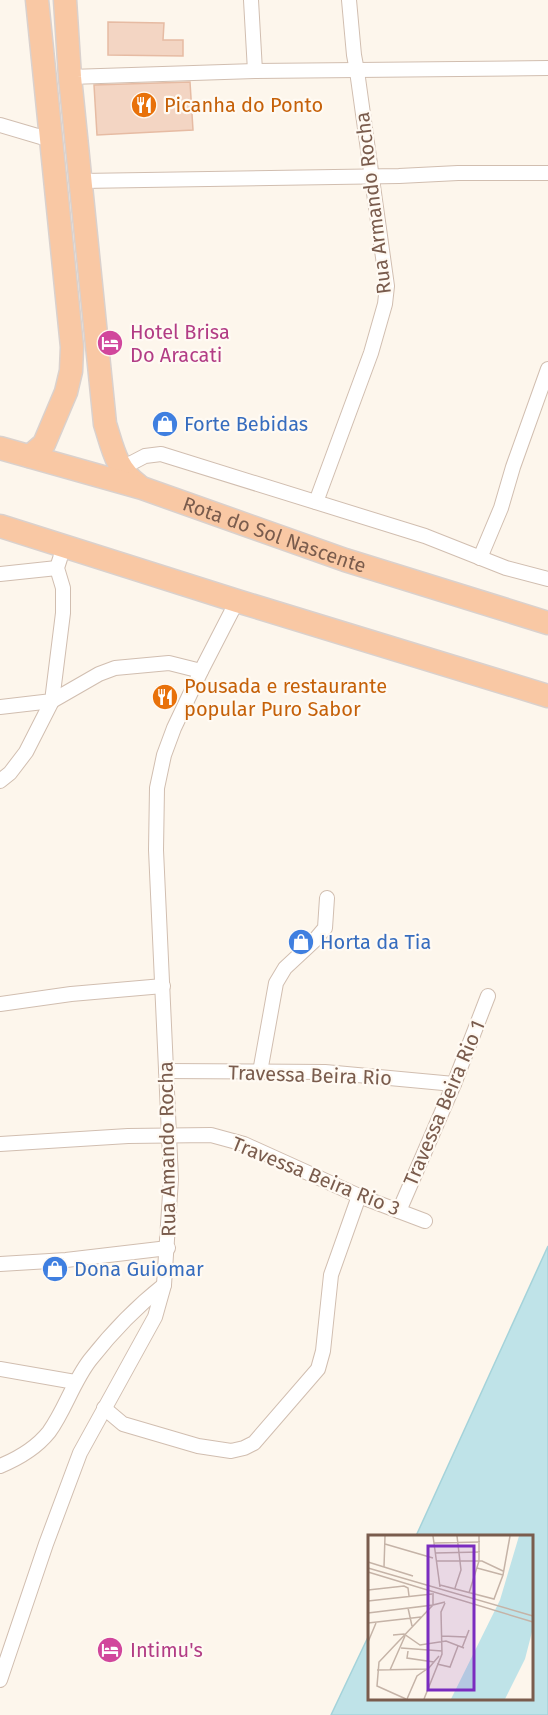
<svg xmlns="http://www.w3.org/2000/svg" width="548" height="1715" font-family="'Fira Sans',sans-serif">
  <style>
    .water { fill: #bfe3e8; stroke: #a5d3da; stroke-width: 1.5 }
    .building { fill: #f3d5c3; stroke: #e6bba3; stroke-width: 1.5 }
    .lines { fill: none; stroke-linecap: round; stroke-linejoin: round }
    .minor-casing { stroke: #d1beb0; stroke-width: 16 }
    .trunk-casing { stroke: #dad1cd; stroke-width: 25 }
    .minor { stroke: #fff; stroke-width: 14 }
    .trunk { stroke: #f9c8a4; stroke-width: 22 }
    .labels { text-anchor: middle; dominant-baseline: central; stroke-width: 4.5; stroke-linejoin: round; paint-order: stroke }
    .food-label { font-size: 20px; fill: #c56008; stroke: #fffaf3; text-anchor: start }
    .street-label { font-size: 20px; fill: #7a5c4d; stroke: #fffaf3 }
    .hotel-label { font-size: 20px; fill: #b23c85; stroke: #fffaf3; text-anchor: start }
    .shop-label { font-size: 20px; fill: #366cbe; stroke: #fffaf3; text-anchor: start }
    .inset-road { fill: none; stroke: #c5b3a7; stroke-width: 1.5 }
    .view { fill: #7b2cbf; fill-opacity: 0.15; stroke: #7b2cbf; stroke-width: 3 }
    .inset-edge { fill: none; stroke: #7a5c4d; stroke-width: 3 }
  </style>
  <rect width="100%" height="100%" fill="#fdf6ec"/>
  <!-- water -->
  <polygon class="water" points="548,1246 548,1715 331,1715 369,1635 370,1698 532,1698 532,1536 416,1536"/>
  <!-- building -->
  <g class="building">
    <polygon points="108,22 164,23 163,40 183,40 183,56 108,55"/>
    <polygon points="190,82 193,130 97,135 94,85"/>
  </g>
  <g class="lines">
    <!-- minor casing -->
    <g class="minor-casing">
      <g id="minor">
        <polyline points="251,0 255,71"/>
        <polyline points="70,77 255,71 548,68"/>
        <polyline points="0,125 51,140"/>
        <polyline points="81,181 399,176 458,173 548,173"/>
        <polyline points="120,469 145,456 161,454 425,536 506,568 548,579"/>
        <polyline points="316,502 371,353 385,304 387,286 357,71 354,55 349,0"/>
        <polyline points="480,558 501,508 513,467 548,369"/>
        <polyline points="0,574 57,568"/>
        <polyline points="0,707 52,701 63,613 63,588 57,568 64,546"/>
        <polyline points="0,781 10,773 26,752 52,701 99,674 115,668 169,663 201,671"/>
        <polyline points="0,1004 71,994 163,986"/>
        <polyline points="166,1071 325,1072 454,1084"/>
        <polyline points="260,1072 276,983 285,968 314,941 325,928 327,898"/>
        <polyline points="0,1144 128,1136 211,1135 244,1144 359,1196 425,1221"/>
        <polyline points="399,1211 454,1084 488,996"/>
        <polyline points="0,1264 66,1260 168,1248"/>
        <polyline points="0,1369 75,1382"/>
        <polyline points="104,1408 123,1424 198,1446 231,1451 244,1448 254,1443 318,1369 323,1351 331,1275 359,1196"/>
        <path d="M 0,1466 C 17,1459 37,1447 49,1432 C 65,1410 73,1382 90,1360 C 112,1332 136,1307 164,1285"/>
        <polyline points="0,1680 46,1544 80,1453 155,1317 164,1285 171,1179 156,850 157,788 164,755 174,728 201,671 237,601"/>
      </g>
    </g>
    <!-- trunk casing -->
    <g class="trunk-casing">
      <g id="trunk">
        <path d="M 65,0 L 70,77 L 105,424 C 113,449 116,469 138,485"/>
        <path id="s1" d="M 0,448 L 142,488 L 345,560 L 548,623"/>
        <polyline points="30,456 44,444 66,392 71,371 72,347 37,0"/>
        <polyline points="0,526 237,601 548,696"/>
      </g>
    </g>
    <!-- minor -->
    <use href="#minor" class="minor"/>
    <!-- trunk -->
    <use href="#trunk" class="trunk"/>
  </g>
  <!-- icons -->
  <defs>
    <g id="restaurant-disc" transform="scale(1.35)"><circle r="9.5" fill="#e8710a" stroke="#fffaf3"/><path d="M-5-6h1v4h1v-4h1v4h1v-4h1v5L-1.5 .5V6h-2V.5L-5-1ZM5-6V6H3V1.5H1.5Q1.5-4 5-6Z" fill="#fff"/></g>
    <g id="hotel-disc" transform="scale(1.35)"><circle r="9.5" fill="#d1479c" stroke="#fffaf3"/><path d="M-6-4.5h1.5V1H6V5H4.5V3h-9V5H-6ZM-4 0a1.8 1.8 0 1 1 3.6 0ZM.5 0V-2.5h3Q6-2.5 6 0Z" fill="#fff"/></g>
    <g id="shop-disc" transform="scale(1.35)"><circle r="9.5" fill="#3f7fe0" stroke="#fffaf3"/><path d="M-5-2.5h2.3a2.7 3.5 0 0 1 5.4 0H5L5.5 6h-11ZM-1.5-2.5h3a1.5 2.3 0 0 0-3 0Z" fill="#fff"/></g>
  </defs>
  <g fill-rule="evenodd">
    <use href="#restaurant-disc" x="144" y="105"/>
    <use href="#hotel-disc" x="110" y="343"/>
    <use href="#shop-disc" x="165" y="424"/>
    <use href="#restaurant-disc" x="165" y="697"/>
    <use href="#shop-disc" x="301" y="942"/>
    <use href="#shop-disc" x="55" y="1269"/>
    <use href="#hotel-disc" x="110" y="1650"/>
  </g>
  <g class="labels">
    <!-- food labels -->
    <g class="food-label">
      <text x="164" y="105">Picanha do Ponto</text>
      <text x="184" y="686">Pousada e restaurante<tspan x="184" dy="23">popular Puro Sabor</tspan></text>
    </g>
    <!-- street labels -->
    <g class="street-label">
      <text transform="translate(373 203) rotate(-97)">Rua Armando Rocha</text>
      <text stroke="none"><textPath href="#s1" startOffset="288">Rota do Sol Nascente</textPath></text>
      <text transform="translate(310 1075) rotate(2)">Travessa Beira Rio</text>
      <text transform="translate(444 1103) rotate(-67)">Travessa Beira Rio 1</text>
      <text transform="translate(167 1149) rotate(-91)">Rua Amando Rocha</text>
      <text transform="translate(316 1176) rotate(22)">Travessa Beira Rio 3</text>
    </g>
    <!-- hotel labels -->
    <g class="hotel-label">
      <text x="130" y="332">Hotel Brisa<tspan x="130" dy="23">Do Aracati</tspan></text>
      <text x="130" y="1650">Intimu's</text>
    </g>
    <!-- shop labels -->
    <g class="shop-label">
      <text x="184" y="424">Forte Bebidas</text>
      <text x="320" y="942">Horta da Tia</text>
      <text x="74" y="1269">Dona Guiomar</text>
    </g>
  </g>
  <!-- overview -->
  <g transform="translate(368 1535)">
    <rect width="165" height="165" fill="#fdf6ec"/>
    <path d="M 151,1 L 165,1 L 165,93 L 157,124 L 137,164 L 83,164 L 132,65 Z" fill="#bfe3e8"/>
    <path class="inset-road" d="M 65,1 L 72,52M 66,8 L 112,7M 17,9 L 65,23M 67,18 L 112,17M 68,26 L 114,26 L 135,36M 0,27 L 45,41M 16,32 L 17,1M 0,33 L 165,81M 109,33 L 135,40M 0,37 L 165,87M 72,50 L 126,64 L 135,40 L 142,1M 87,53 L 93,35 L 89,1M 0,55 L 36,51 L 40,53 L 41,61M 101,58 L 111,26 L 111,1M 0,66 L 64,59M 40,73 L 44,91M 0,78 L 65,70 L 65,58M 0,88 L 53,82M 25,100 L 36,99 L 52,110 L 78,106 L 96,113M 74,101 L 98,102M 0,107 L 8,88M 33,113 L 74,116M 94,113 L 101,95M 40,116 L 39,123 L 66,127M 69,129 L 82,132 L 90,111M 9,135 L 60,134 L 71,121M 22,135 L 37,101M 38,164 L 9,151 L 11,127 L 65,70 L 77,67M 39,164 L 49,141 L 59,134M 56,164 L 74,119 L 73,77 L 77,68"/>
    <path class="view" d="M 60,11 L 106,11 L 106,155 L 60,155 Z"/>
    <rect width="165" height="165" class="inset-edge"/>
  </g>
</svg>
